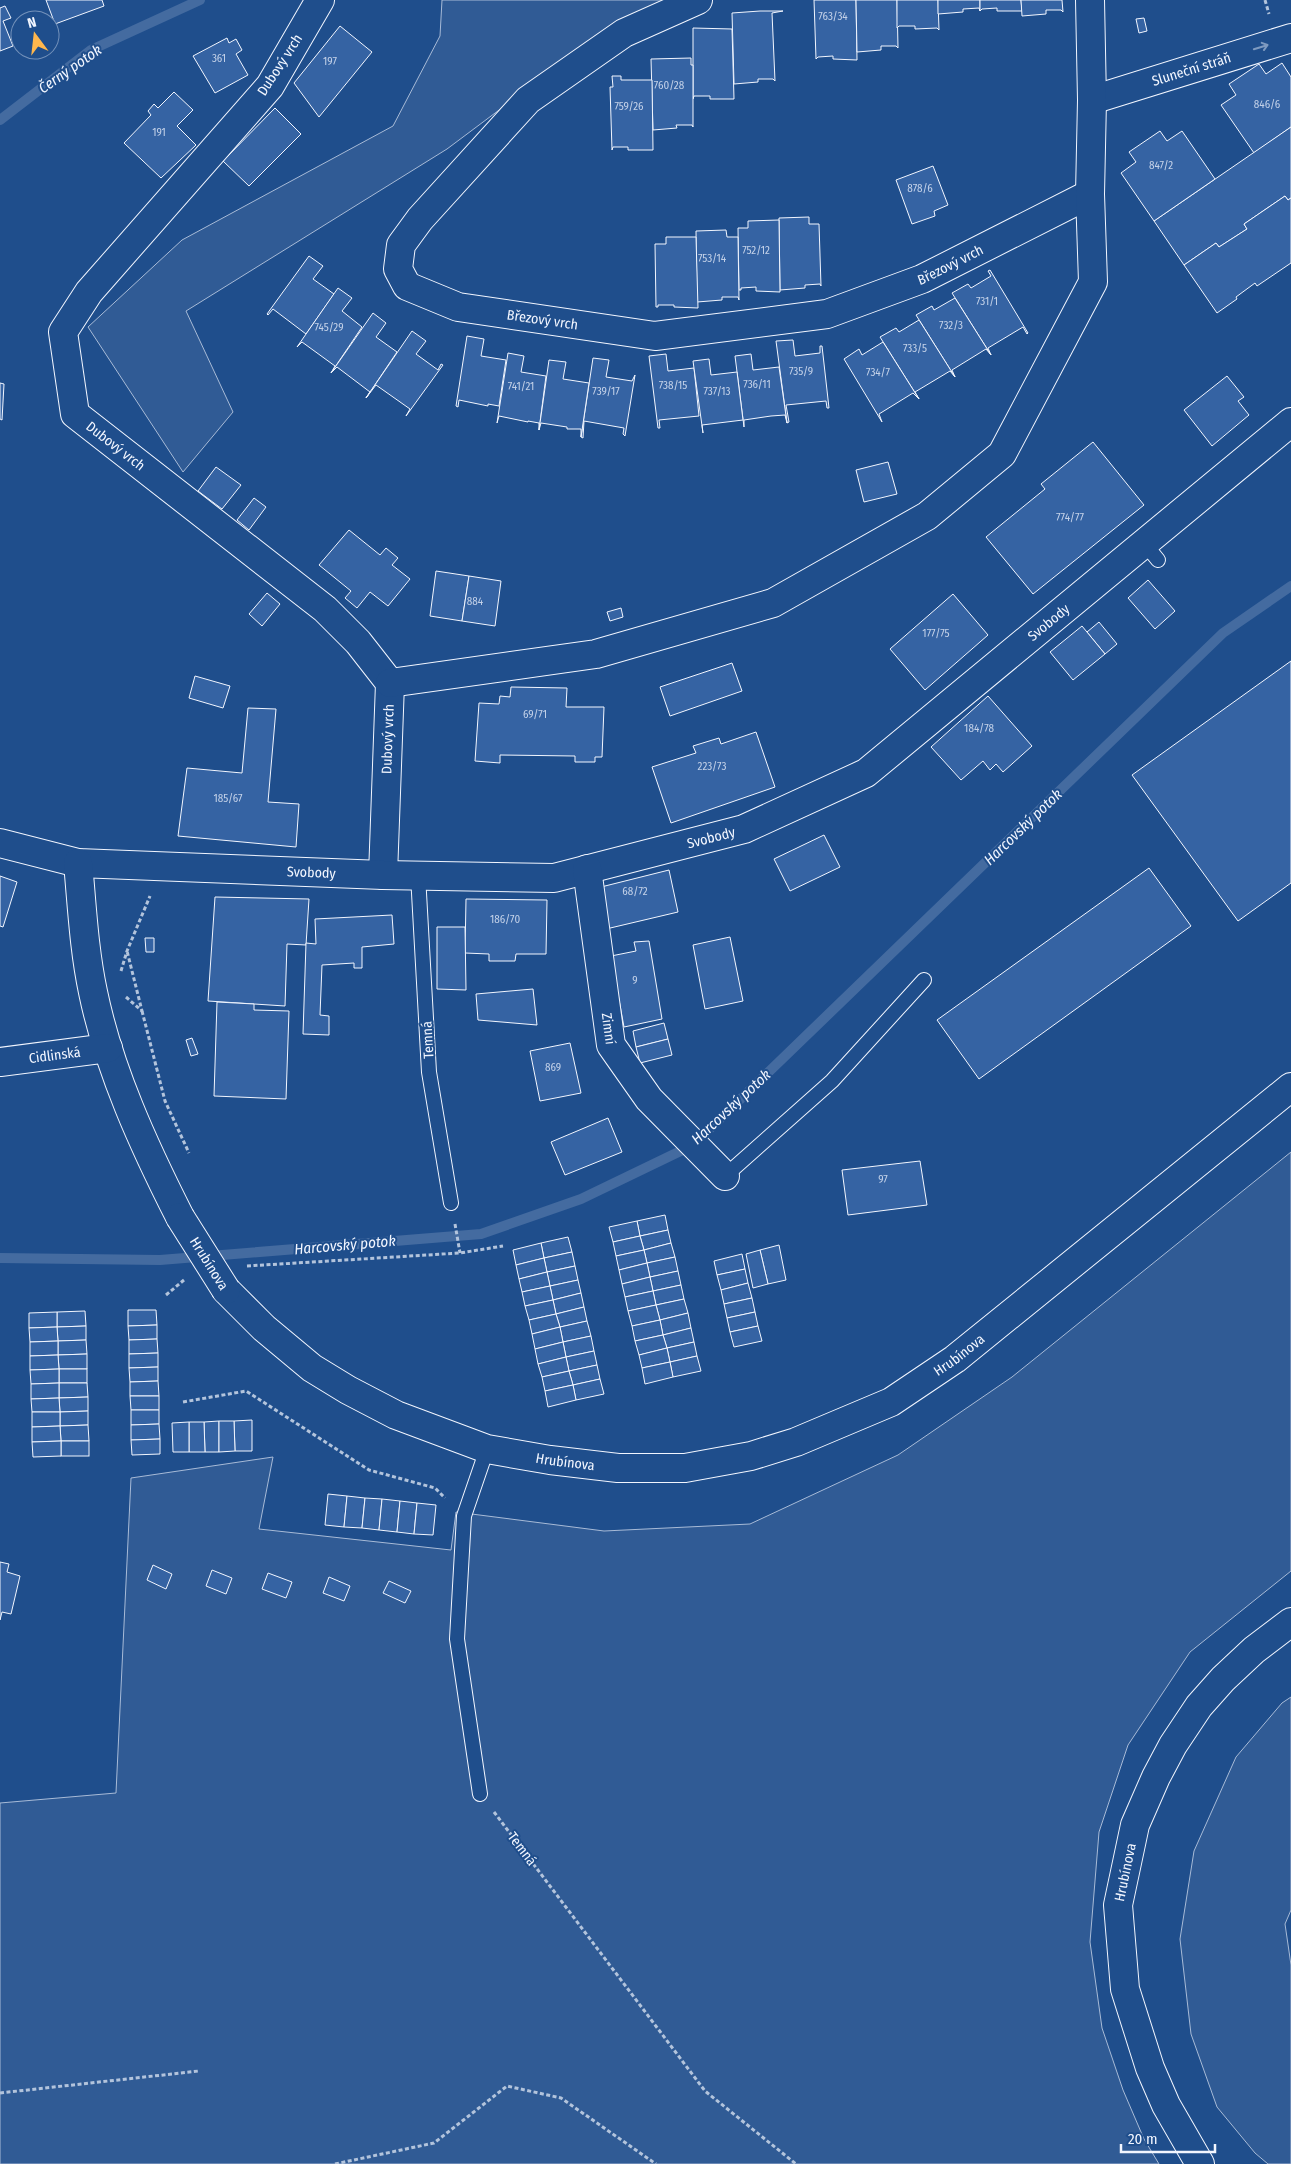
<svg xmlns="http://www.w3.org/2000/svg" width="1291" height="2164" font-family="'Fira Sans Condensed',sans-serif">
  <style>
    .green { fill: #305b95; stroke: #a8bbd7 }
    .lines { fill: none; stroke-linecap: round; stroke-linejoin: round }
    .stream { stroke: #446ba0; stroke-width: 10 }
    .building { fill: #3563a3; stroke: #f2f6ff }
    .lane-casing { stroke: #f2f6ff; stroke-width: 16 }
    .street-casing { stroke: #f2f6ff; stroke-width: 30 }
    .path { stroke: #b3c4dc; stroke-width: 3; stroke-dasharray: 4 2.5; stroke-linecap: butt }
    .lane { stroke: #1f4e8c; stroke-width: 14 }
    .street { stroke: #1f4e8c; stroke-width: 28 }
    .street-bridge-casing { stroke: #f2f6ff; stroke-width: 30; stroke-linecap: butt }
    .street-bridge { stroke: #1f4e8c; stroke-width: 28 }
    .oneway { stroke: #7e9ac0 }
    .labels { text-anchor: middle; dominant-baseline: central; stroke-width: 4; stroke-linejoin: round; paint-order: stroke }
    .number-label { font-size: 11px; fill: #c3d1e8 }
    .street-label { font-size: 14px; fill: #f2f6ff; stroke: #1f4e8c }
    .water-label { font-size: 15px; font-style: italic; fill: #f2f6ff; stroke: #1f4e8c }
  </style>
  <rect width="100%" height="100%" fill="#1f4e8c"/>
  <!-- green -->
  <g class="green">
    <polygon points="442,0 663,0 606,30 447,149 186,311 233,412 183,472 88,327 182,240 393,126 440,36"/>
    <polygon points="1291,1152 1291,1571 1190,1652 1128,1745 1099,1832 1090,1942 1102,2028 1123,2090 1144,2139 1159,2164 0,2164 0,1803 116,1793 131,1478 273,1457 259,1529 451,1550 456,1512 604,1531 750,1524 898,1455 1012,1377"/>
    <polygon points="1291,1697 1291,1910 1285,1924 1291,1965 1291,2164 1268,2164 1255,2153 1217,2107 1191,2034 1180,1939 1194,1851 1236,1757 1282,1703"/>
  </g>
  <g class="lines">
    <!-- stream -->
    <g class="stream">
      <polyline points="0,120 91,50 200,0"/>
      <polyline points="0,1258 160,1260 481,1234 581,1199 693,1145 1223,633 1291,586"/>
    </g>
  </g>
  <!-- building -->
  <g class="building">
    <polygon points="46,0 102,0 104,6 55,24"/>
    <polygon points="814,0 856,0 857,60 833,59 833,56 818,57 816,59"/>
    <polygon points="856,0 897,0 898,48 896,46 881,46 881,50 857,52"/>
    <polygon points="897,0 938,0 939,30 937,28 915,29 915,26 899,26 897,28"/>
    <polygon points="938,0 980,0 980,11 979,8 963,9 963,12 938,14"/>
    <polygon points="980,0 1021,0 1022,11 997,11 997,8 982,9 980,11"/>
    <polygon points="1021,0 1062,0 1063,12 1061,10 1046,10 1046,14 1022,16"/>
    <polygon points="5,6 11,18 3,21 13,46 0,51 0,8"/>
    <polygon points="760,11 783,11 772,13 775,81 773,79 758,79 758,82 734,84 732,13"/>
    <polygon points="1144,18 1147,31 1139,33 1136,19"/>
    <polygon points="340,26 372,52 319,117 294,83"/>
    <polygon points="693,28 732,29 734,99 710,99 710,96 694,96 693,99"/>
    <polygon points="227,38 229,43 236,39 242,50 236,54 248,75 215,93 193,56"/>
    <polygon points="691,58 691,65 693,65 693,127 692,125 676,125 677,128 653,130 651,59"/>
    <polygon points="1282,63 1291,77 1291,127 1254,153 1221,105 1236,95 1229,84 1259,64 1266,74"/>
    <polygon points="612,76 621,76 621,80 652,80 653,150 628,150 628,147 613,147 612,150 610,87 613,87"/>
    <polygon points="174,92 193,110 177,126 196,145 161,178 124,143 151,115 148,111 154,104 158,108"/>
    <polygon points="275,108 301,134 249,186 223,161"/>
    <polygon points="1291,127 1291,198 1288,200 1285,196 1244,224 1247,229 1219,247 1216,243 1184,265 1154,221"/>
    <polygon points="1160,131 1167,141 1182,131 1215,179 1154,221 1121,173 1136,162 1129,152"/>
    <polygon points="933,166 948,205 934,211 935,216 912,224 896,180"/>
    <polygon points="1285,196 1288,200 1291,198 1291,263 1257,286 1255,283 1236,297 1237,299 1217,313 1184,265 1216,243 1219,247 1247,229 1244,224"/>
    <polygon points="809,217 809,224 819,224 821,286 820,284 805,285 805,288 780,290 779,218"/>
    <polygon points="779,220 780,292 756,291 756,287 741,288 741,290 739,290 738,228 748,228 748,221"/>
    <polygon points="726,230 727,237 738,237 739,300 738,297 722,297 722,300 697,302 696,231"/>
    <polygon points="666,237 696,237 698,308 674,307 674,305 658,305 658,307 656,307 655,244 666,244"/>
    <polygon points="309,256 323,266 313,279 334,294 306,334 273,309 268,315 267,314"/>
    <polygon points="990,270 1028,333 1027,334 1023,327 988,348 991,355 952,293 968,284 971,288 991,276 988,271"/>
    <polygon points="338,288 352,298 342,311 362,327 331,373 335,366 302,342 297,347"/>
    <polygon points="955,298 991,355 986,349 952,370 955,377 916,315 932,306 934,310"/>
    <polygon points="373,313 386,323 376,337 397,352 366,398 370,392 337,367 331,373"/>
    <polygon points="919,320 955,377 950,371 915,392 919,399 880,337 896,328 899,332"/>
    <polygon points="412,331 426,341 416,354 438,370 441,364 443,365 406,416 410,409 376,385 366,398"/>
    <polygon points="467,336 484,339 481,356 506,360 499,406 488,404 488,406 459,400 458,407 456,406"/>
    <polygon points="793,340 795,356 820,353 820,346 822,346 829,408 827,408 826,401 786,405 789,422 787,423 776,341"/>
    <polygon points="883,342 919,399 913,393 879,414 882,422 844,359 859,349 862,355"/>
    <polygon points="508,353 524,356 521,372 546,376 539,430 539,423 528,421 528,422 499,416 497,423"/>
    <polygon points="666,354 668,371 694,368 699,416 659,420 660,428 658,428 649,356"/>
    <polygon points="751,354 753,370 779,367 787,423 785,415 771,416 744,420 744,427 735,356"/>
    <polygon points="593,358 609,360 606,377 632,381 635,375 625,436 623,434 624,428 584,421 583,438 581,437"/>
    <polygon points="709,359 711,375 737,372 743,420 702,425 703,433 693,361"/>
    <polygon points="549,360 566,362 563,379 589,383 581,437 581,429 567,429 567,427 541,423 539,430"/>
    <polygon points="1227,376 1244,397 1238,401 1249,415 1212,446 1184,410"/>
    <polygon points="0,383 4,384 2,420 0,419"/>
    <polygon points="1093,442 1144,505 1033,594 986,537 1045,489 1041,484"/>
    <polygon points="888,462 897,494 864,502 856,470"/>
    <polygon points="216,467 241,485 222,509 198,491"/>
    <polygon points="254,498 266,507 249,530 237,520"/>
    <polygon points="349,530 380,555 386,548 398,558 392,565 410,579 388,606 370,592 357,608 345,598 351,591 319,565"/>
    <polygon points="436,571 469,576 462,621 430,616"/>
    <polygon points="469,576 501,581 495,626 462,621"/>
    <polygon points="1148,580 1175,611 1155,629 1128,598"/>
    <polygon points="267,593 280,604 262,626 249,614"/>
    <polygon points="953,594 988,635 925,690 890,649"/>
    <polygon points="621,608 623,617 610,621 607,612"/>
    <polygon points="1099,622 1117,644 1105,654 1087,632"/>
    <polygon points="1082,626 1105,654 1073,680 1050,652"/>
    <polygon points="1291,661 1291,883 1238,921 1132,775"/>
    <polygon points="732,663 742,691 670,716 660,687"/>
    <polygon points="195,676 230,686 223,708 189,698"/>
    <polygon points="511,687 567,688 566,707 604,707 602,757 595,757 595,762 575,762 575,756 500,755 500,763 475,761 479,703 499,704 500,696 510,697"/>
    <polygon points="988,696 1032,746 1003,772 996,764 990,770 983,761 961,780 931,747"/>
    <polygon points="248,708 276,709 268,802 299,804 296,847 178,836 187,768 242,773"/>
    <polygon points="756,732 775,787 671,823 652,767 696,753 693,746 719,738 721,744"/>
    <polygon points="824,835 840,867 790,891 774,859"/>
    <polygon points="1149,868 1191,926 979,1079 937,1020"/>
    <polygon points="669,870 678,912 606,929 597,888"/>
    <polygon points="0,876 17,882 3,927 0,926"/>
    <polygon points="215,897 309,899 306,945 287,944 285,1006 208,1001"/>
    <polygon points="466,899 547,900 546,954 516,954 515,961 489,961 489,954 465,953"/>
    <polygon points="392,915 394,944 362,947 362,968 354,968 354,963 322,965 320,1015 329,1016 329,1035 303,1034 306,943 316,944 315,919"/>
    <polygon points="437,927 465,927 466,990 437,989"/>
    <polygon points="730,937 743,1001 705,1009 693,945"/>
    <polygon points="145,938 154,938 154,952 146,952"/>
    <polygon points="649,941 662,1019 624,1027 611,956 636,951 634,942"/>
    <polygon points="533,989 537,1025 478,1020 476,994"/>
    <polygon points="217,1002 254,1004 254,1010 289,1011 286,1099 214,1096"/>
    <polygon points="664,1023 668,1039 636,1047 633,1031"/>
    <polygon points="192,1038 198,1054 191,1056 186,1040"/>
    <polygon points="668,1039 672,1055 640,1063 636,1047"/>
    <polygon points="570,1043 581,1093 540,1101 530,1051"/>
    <polygon points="608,1118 622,1152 565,1175 551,1142"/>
    <polygon points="920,1161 927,1205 848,1215 842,1170"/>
    <polygon points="665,1215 668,1230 640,1236 637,1221"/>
    <polygon points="637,1221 640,1236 613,1242 609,1227"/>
    <polygon points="668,1230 671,1243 644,1250 640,1236"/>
    <polygon points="640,1236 644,1250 616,1256 613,1242"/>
    <polygon points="568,1237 572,1252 544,1258 541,1243"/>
    <polygon points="541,1243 544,1258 516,1265 513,1250"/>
    <polygon points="671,1243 675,1257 647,1263 644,1250"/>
    <polygon points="779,1245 786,1280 768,1284 760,1250"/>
    <polygon points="644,1250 647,1263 619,1270 616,1256"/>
    <polygon points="760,1250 768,1284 753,1288 746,1254"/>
    <polygon points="572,1252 575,1266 547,1272 544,1258"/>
    <polygon points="742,1254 745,1269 717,1275 714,1261"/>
    <polygon points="675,1257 678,1271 650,1277 647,1263"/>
    <polygon points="544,1258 547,1272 519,1279 516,1265"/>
    <polygon points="647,1263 650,1277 622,1284 619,1270"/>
    <polygon points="575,1266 578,1280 550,1286 547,1272"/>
    <polygon points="745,1269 748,1283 721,1290 717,1275"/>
    <polygon points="678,1271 681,1285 653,1291 650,1277"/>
    <polygon points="547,1272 550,1286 522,1292 519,1279"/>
    <polygon points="650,1277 653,1291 625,1297 622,1284"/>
    <polygon points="578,1280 581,1293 553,1300 550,1286"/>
    <polygon points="748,1283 752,1298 724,1304 721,1290"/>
    <polygon points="681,1285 684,1299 656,1305 653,1291"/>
    <polygon points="550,1286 553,1300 525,1306 522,1292"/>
    <polygon points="653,1291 656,1305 628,1311 625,1297"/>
    <polygon points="581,1293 584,1307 556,1314 553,1300"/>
    <polygon points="752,1298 755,1312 727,1318 724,1304"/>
    <polygon points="684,1299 688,1313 660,1320 656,1305"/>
    <polygon points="553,1300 556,1314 529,1320 525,1306"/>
    <polygon points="656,1305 660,1320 632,1326 628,1311"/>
    <polygon points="584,1307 587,1321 560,1327 556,1314"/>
    <polygon points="128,1310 156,1310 157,1325 128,1326"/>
    <polygon points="85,1311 86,1326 57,1327 57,1312"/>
    <polygon points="57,1312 57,1327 29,1328 29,1313"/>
    <polygon points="755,1312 758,1326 730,1332 727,1318"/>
    <polygon points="688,1313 691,1328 663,1335 660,1320"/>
    <polygon points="556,1314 560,1327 532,1334 529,1320"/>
    <polygon points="660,1320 663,1335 635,1341 632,1326"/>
    <polygon points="587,1321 591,1336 563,1342 560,1327"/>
    <polygon points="157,1325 157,1339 129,1340 128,1326"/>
    <polygon points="86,1326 86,1340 58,1341 57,1327"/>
    <polygon points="758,1326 762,1341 734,1347 730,1332"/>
    <polygon points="57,1327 58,1341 30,1342 29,1328"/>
    <polygon points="560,1327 563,1342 535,1349 532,1334"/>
    <polygon points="691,1328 694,1342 667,1348 663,1335"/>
    <polygon points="663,1335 667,1348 639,1355 635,1341"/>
    <polygon points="591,1336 594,1351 566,1357 563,1342"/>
    <polygon points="157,1339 158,1353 129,1354 129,1340"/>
    <polygon points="86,1340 87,1354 58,1355 58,1341"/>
    <polygon points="58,1341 58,1355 30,1356 30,1342"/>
    <polygon points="563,1342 566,1357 538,1364 535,1349"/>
    <polygon points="694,1342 697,1356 670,1362 667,1348"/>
    <polygon points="667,1348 670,1362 642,1368 639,1355"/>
    <polygon points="594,1351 597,1365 569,1371 566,1357"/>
    <polygon points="158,1353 158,1367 129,1368 129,1354"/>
    <polygon points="87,1354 87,1369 59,1369 58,1355"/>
    <polygon points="58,1355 59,1369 30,1370 30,1356"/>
    <polygon points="697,1356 701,1371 673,1377 670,1362"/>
    <polygon points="566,1357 569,1371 542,1377 538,1364"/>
    <polygon points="670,1362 673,1377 645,1384 642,1368"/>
    <polygon points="597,1365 600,1379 573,1385 569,1371"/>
    <polygon points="158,1367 158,1381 130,1382 129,1368"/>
    <rect x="59" y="1369" width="28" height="14"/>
    <polygon points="59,1369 59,1383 31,1384 30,1370"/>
    <polygon points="569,1371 573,1385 545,1391 542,1377"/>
    <polygon points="600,1379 604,1394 576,1400 573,1385"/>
    <polygon points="158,1381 159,1396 130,1396 130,1382"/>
    <polygon points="59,1383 87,1383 88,1397 59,1398"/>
    <polygon points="59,1383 59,1398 31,1399 31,1384"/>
    <polygon points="573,1385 576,1400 548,1407 545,1391"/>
    <polygon points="130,1396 159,1396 159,1410 131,1410"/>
    <polygon points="88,1397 88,1411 60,1412 59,1398"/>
    <polygon points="59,1398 60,1412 32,1412 31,1399"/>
    <polygon points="131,1410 159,1410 159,1424 131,1425"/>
    <polygon points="88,1411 88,1425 60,1426 60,1412"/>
    <polygon points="32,1412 60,1412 60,1426 32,1427"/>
    <polygon points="252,1420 252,1451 235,1451 234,1421"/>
    <polygon points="219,1421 219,1452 205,1452 204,1422"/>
    <polygon points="219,1421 234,1421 235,1451 219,1452"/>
    <polygon points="189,1422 204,1422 205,1452 189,1452"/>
    <polygon points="189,1422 189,1452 173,1452 172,1423"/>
    <polygon points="159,1424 160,1439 131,1440 131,1425"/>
    <polygon points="88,1425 89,1441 61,1441 60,1426"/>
    <polygon points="60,1426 61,1441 32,1442 32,1427"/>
    <polygon points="160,1439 160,1454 132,1455 131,1440"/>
    <rect x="61" y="1441" width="28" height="15"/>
    <polygon points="61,1441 61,1456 33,1457 32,1442"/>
    <polygon points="328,1494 347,1496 344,1527 325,1525"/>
    <polygon points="347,1496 365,1498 362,1528 344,1527"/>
    <polygon points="365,1498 382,1499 379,1530 362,1528"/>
    <polygon points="382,1499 400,1501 397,1532 379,1530"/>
    <polygon points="400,1501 417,1503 414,1534 397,1532"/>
    <polygon points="417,1503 436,1505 433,1535 414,1534"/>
    <polygon points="0,1562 9,1564 7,1572 20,1576 11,1614 2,1612 0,1620"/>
    <polygon points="153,1565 172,1574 166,1589 147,1580"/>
    <polygon points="212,1570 232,1578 226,1594 206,1586"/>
    <polygon points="268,1573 292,1582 286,1598 262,1589"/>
    <polygon points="329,1577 350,1586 344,1601 323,1593"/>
    <polygon points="389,1581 411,1591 405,1603 383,1593"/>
  </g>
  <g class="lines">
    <!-- lane casing -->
    <g class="lane-casing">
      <g id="lane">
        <polyline points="1145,544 1158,560"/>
        <polyline points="418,875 429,1072 451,1203"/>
        <polyline points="725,1176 832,1081 924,980"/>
        <polyline points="480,1794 457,1639 464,1516 487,1449"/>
      </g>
    </g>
    <!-- street casing -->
    <g class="street-casing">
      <g id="street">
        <path id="s1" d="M 320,0 L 270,86 L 89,292 L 63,332 L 75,414 L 325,609 L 358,642 L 390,683 L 383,875"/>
        <path id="s2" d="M 698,0 L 624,33 L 528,100 L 420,219 L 401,245 L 398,269 L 407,286 L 458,307 L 655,336 L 827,314 L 922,279 L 1090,194"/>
        <path id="s3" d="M 1092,100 L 1291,38"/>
        <polyline points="390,683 596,654 773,603 927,516 1002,454 1093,282 1090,194 1092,100 1090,0"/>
        <path id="s4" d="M 0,843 L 78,863 L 383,875 L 554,878 L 744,829 L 866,773 L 1291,422"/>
        <path d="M 78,863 C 82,906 84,950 93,992 C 109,1070 144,1146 180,1217"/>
        <path id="s5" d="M 587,869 L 611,1045 L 649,1099 L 725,1176"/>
        <path id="s6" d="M 0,1062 L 108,1048"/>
        <path id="s7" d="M 226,1290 L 264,1328 L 312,1368 L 348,1390 L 396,1415 L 487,1449 L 550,1460 L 618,1468 L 685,1468 L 751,1456 L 796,1442 L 891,1402 L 955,1359 L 1291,1087"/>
        <path id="s8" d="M 1200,2164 L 1166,2105 L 1150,2068 L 1125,1989 L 1118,1905 L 1135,1825 L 1156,1777 L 1173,1745 L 1199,1706 L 1223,1679 L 1254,1650 L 1291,1622"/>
      </g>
    </g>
    <!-- path -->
    <g class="path">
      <polyline points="1265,0 1269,14"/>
      <polyline points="121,971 127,951 150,896"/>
      <polyline points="126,997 142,1011 127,951"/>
      <polyline points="142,1011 165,1101 189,1153"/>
      <polyline points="455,1224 460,1253"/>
      <polyline points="247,1266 460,1253 503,1246"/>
      <polyline points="166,1295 184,1280"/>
      <polyline points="183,1402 246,1391 369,1470 435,1488 445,1498"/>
      <polyline points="494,1812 705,2091 796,2164"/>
      <polyline points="0,2093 199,2071"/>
      <polyline points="335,2164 434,2143 507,2086 561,2098 656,2164"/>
    </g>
    <!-- lane -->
    <use href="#lane" class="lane"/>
    <!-- street -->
    <use href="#street" class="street"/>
    <!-- street-bridge casing -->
    <g class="street-bridge-casing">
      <g id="street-bridge">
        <path id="s9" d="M 180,1217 L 226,1290"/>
      </g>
    </g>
    <!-- street-bridge -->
    <use href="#street-bridge" class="street-bridge"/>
  </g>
  <!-- one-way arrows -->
  <defs><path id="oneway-shaft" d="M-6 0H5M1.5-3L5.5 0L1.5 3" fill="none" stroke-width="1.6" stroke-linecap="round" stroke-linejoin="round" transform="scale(1.25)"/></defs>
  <use class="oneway" href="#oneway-shaft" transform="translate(1261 47) rotate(-17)"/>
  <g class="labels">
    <!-- number labels -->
    <g class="number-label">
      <text x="833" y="16">763/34</text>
      <text x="219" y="58">361</text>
      <text x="330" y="61">197</text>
      <text x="669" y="85">760/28</text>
      <text x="1267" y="104">846/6</text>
      <text x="629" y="106">759/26</text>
      <text x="159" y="132">191</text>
      <text x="1161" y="165">847/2</text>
      <text x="920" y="188">878/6</text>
      <text x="756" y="250">752/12</text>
      <text x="712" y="258">753/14</text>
      <text x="987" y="301">731/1</text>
      <text x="951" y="325">732/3</text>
      <text x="329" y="327">745/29</text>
      <text x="915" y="348">733/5</text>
      <text x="801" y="371">735/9</text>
      <text x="878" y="372">734/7</text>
      <text x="757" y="384">736/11</text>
      <text x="673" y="385">738/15</text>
      <text x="521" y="386">741/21</text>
      <text x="606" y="391">739/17</text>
      <text x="717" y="391">737/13</text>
      <text x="1070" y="517">774/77</text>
      <text x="475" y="601">884</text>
      <text x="936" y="633">177/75</text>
      <text x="535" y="714">69/71</text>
      <text x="979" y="728">184/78</text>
      <text x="712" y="766">223/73</text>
      <text x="228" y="798">185/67</text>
      <text x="635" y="891">68/72</text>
      <text x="505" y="919">186/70</text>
      <text x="635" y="980">9</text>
      <text x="553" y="1067">869</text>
      <text x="883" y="1179">97</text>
    </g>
    <!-- street labels -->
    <g class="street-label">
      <text transform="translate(280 65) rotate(-57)">Dubový vrch</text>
      <text stroke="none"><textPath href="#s3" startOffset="104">Sluneční stráň</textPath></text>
      <text stroke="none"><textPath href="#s2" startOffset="995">Březový vrch</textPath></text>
      <text stroke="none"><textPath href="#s2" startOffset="575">Březový vrch</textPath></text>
      <text stroke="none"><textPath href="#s1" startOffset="556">Dubový vrch</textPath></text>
      <text stroke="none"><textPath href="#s4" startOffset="1124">Svobody</textPath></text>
      <text transform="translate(388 739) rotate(-88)">Dubový vrch</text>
      <text stroke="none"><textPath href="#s4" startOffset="719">Svobody</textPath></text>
      <text stroke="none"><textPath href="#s4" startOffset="314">Svobody</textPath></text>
      <text stroke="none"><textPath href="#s5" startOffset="161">Zimní</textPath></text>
      <text transform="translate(428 1040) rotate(-93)">Temná</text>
      <text stroke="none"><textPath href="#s6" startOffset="55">Cidlinská</textPath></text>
      <text stroke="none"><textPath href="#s9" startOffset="55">Hrubínova</textPath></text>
      <text stroke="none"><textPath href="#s7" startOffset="809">Hrubínova</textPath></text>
      <text stroke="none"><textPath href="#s7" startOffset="389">Hrubínova</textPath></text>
      <text transform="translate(522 1849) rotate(53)">Temná</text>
      <text stroke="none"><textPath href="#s8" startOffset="309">Hrubínova</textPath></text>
    </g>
    <!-- water labels -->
    <g class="water-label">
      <text transform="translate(70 69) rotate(-35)">Černý potok</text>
      <text transform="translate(1023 827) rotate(-44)">Harcovský potok</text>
      <text transform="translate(731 1107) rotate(-43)">Harcovský potok</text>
      <text transform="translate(345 1245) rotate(-5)">Harcovský potok</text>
    </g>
  </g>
  <!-- north arrow -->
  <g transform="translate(35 35) rotate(345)"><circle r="24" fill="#1f4e8c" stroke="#7391ba"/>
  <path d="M0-4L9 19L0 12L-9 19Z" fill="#ffb74d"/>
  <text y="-8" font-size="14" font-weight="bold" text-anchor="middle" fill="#f2f6ff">N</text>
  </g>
  <!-- scale -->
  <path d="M1121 2144v8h94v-8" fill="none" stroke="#f2f6ff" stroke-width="2.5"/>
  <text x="1128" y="2144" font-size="15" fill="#f2f6ff" stroke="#1f4e8c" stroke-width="4" paint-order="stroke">20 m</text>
</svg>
